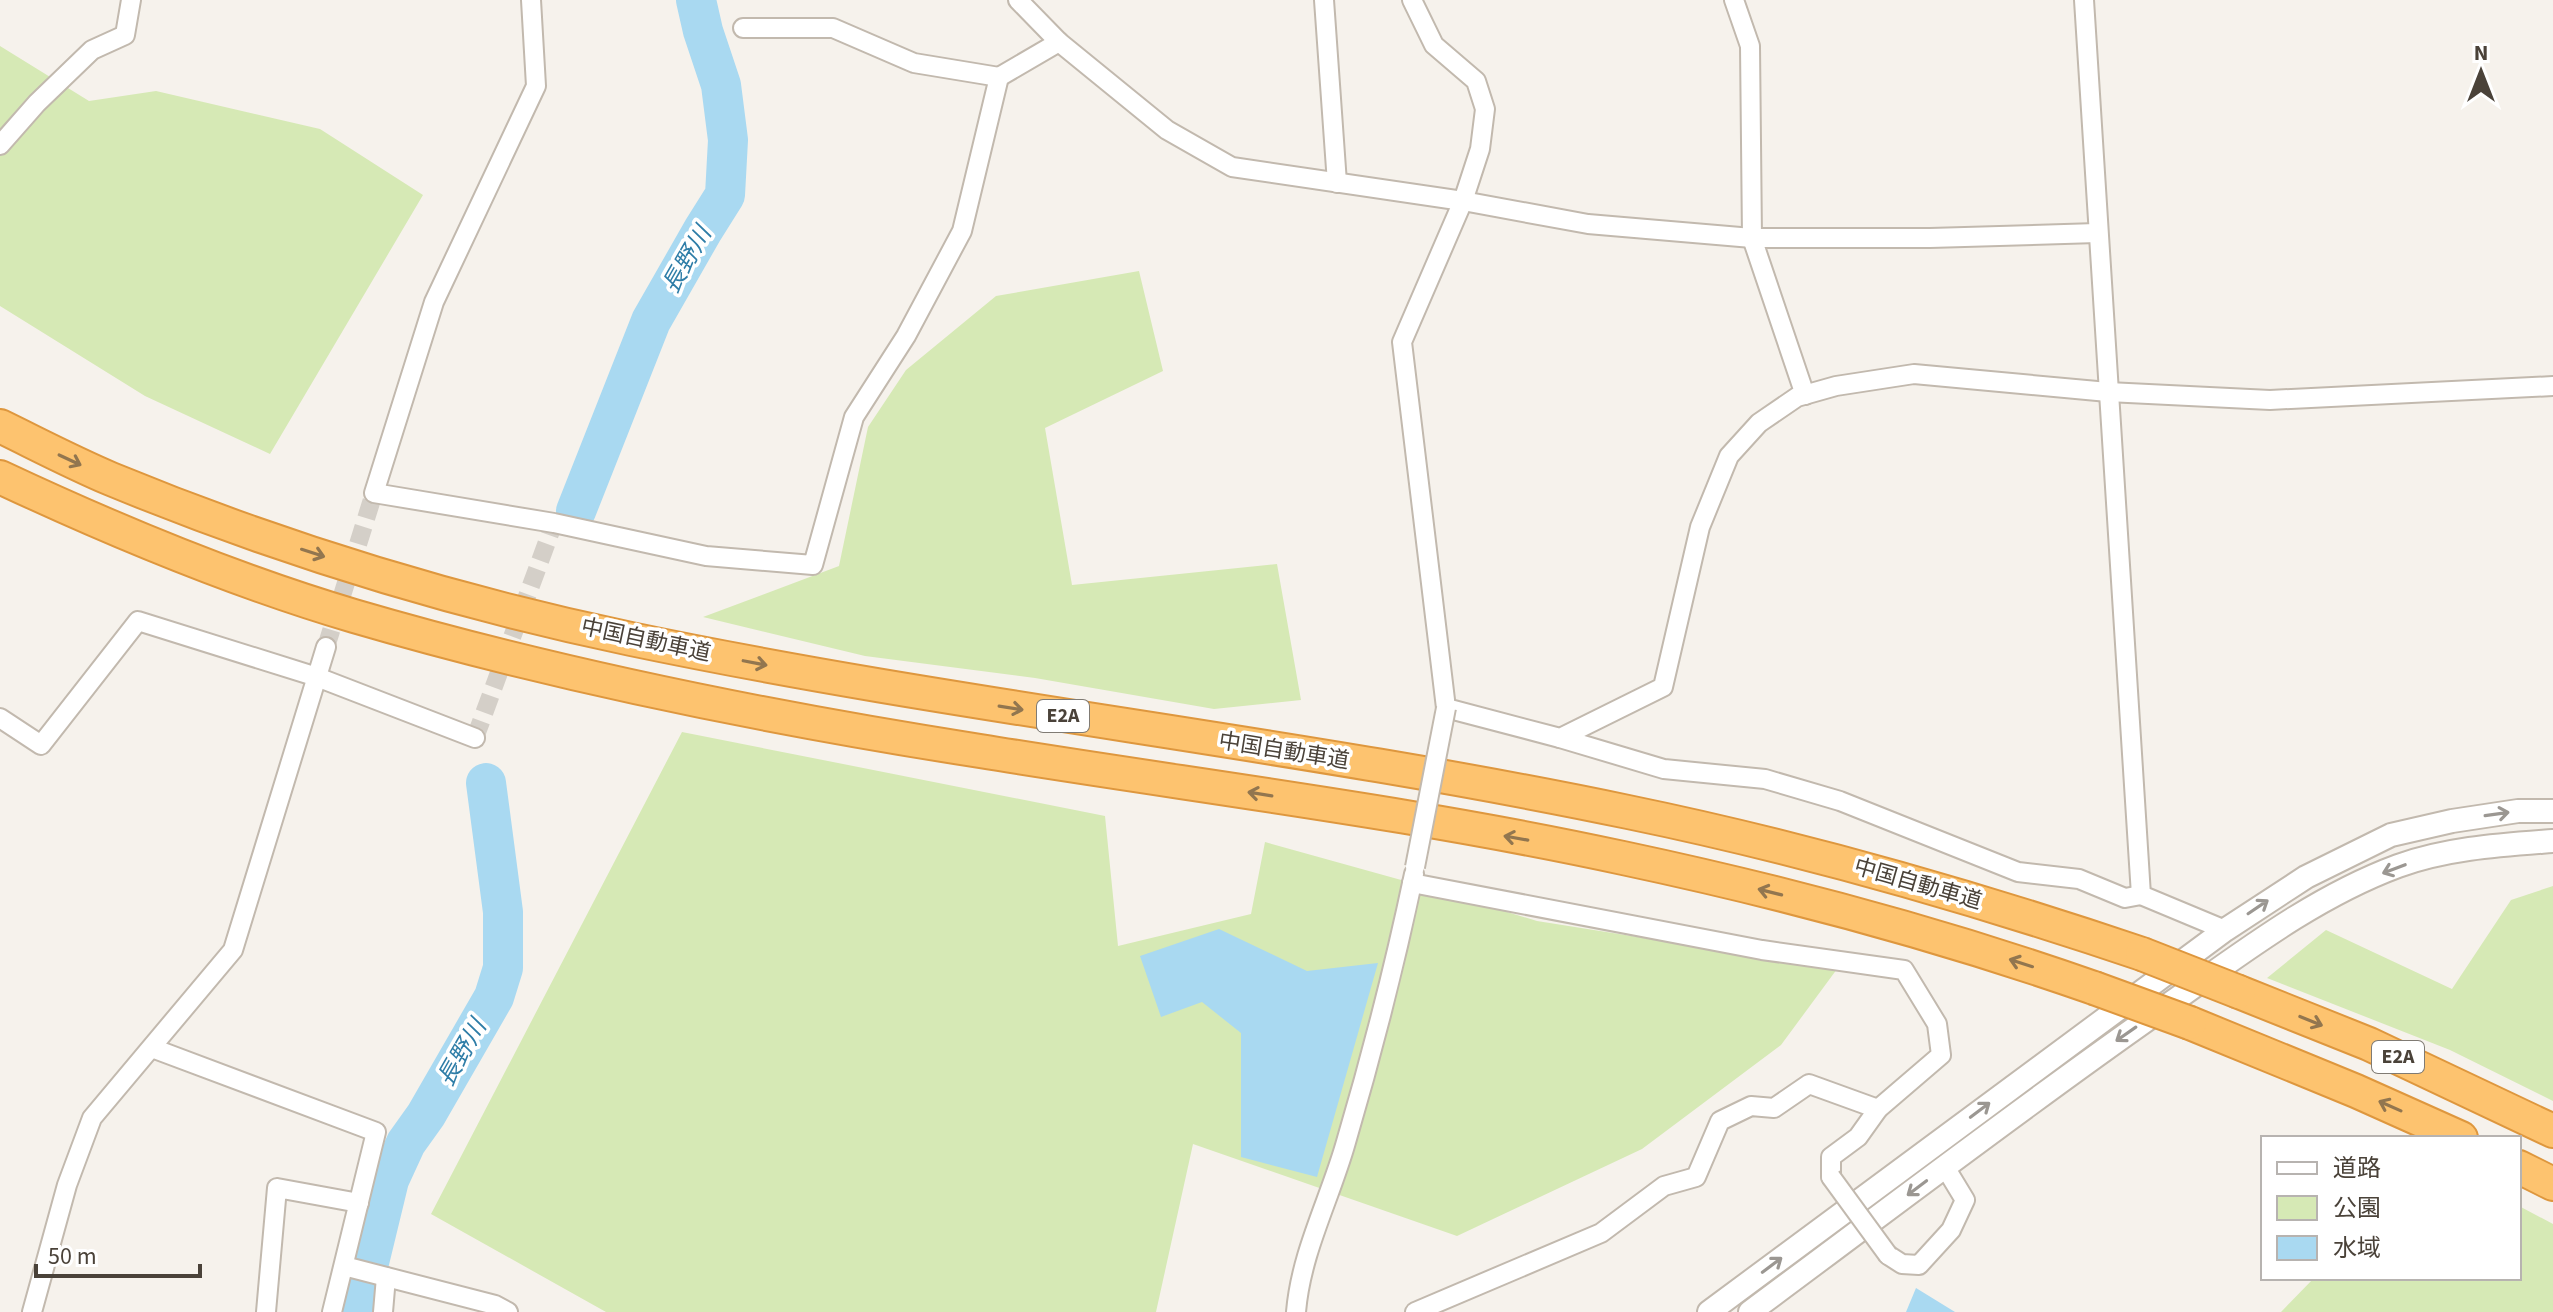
<svg xmlns="http://www.w3.org/2000/svg" width="2553" height="1312" font-family="'Source Sans 3','Noto Sans JP',sans-serif">
  <style>
    .green { fill: #d6e9b5 }
    .water { fill: #a9d9f1 }
    .lines { fill: none; stroke-linecap: round; stroke-linejoin: round }
    .river { stroke: #a9d9f1; stroke-width: 40 }
    .minor-tunnel { stroke: #d4cfc8; stroke-width: 18; stroke-dasharray: 18 9; stroke-linecap: butt }
    .minor-casing { stroke: #c2b9ae; stroke-width: 22 }
    .tertiary-casing { stroke: #c2b9ae; stroke-width: 26 }
    .motorway-casing { stroke: #de973e; stroke-width: 36 }
    .minor { stroke: #fff; stroke-width: 18 }
    .tertiary { stroke: #fff; stroke-width: 22 }
    .motorway { stroke: #fdc36f; stroke-width: 32 }
    .minor-bridge-casing { stroke: #c2b9ae; stroke-width: 22; stroke-linecap: butt }
    .motorway-bridge-casing { stroke: #de973e; stroke-width: 36; stroke-linecap: butt }
    .minor-bridge { stroke: #fff; stroke-width: 18 }
    .motorway-bridge { stroke: #fdc36f; stroke-width: 32 }
    .oneway { stroke: #92764f }
    .oneway2 { stroke: #9b9792 }
    .labels { text-anchor: middle; dominant-baseline: central; stroke-width: 7; stroke-linejoin: round; paint-order: stroke }
    .shield { fill: #fff; stroke: #807b74; stroke-width: 2 }
    .shield-label { font-size: 20px; font-weight: bold; fill: #4a4239 }
    .street-label { font-size: 22px; fill: #4a4239; stroke: #fff }
    .water-label { font-size: 24px; font-style: italic; fill: #2e7da7; stroke: #fff }
  </style>
  <rect width="100%" height="100%" fill="#f6f2ec"/>
  <!-- green -->
  <g class="green">
    <polygon points="0,46 89,101 156,91 320,129 423,195 270,454 145,396 0,306"/>
    <polygon points="1139,271 1163,371 1045,428 1072,585 1277,564 1301,700 1214,709 1035,678 865,656 703,617 839,566 868,427 906,370 996,296"/>
    <polygon points="682,732 1105,816 1118,946 1251,914 1265,842 1412,883 1537,921 1682,944 1840,965 1781,1045 1642,1149 1457,1236 1193,1144 1156,1312 606,1312 431,1214"/>
    <polygon points="2553,886 2553,1101 2450,1050 2267,978 2326,930 2452,989 2511,900"/>
    <polygon points="2519,1206 2553,1224 2553,1312 2281,1312 2314,1278 2519,1278"/>
  </g>
  <!-- water -->
  <g class="water">
    <polygon points="1219,929 1307,971 1378,963 1317,1177 1241,1157 1241,1033 1202,1002 1161,1017 1140,956"/>
    <polygon points="1916,1288 1955,1312 1906,1312"/>
  </g>
  <g class="lines">
    <!-- river -->
    <g class="river">
      <polyline points="576,511 651,321 703,230 725,195 728,140 721,85 703,31 696,0"/>
      <polyline points="357,1312 389,1180 406,1143 426,1115 494,997 503,968 503,912 486,783"/>
    </g>
    <!-- minor-tunnel -->
    <g class="minor-tunnel">
      <polyline points="326,647 374,493"/>
      <polyline points="475,738 554,523"/>
    </g>
    <!-- minor casing -->
    <g class="minor-casing">
      <g id="minor">
        <polyline points="531,0 536,86 434,302 374,493 554,523 706,556 813,565 854,417 906,336 962,231 999,77 914,63 833,28 743,28"/>
        <polyline points="1018,0 1059,42 1167,130 1232,167 1463,201 1588,224 1752,238 1930,238 2097,233"/>
        <polyline points="1324,0 1337,183"/>
        <polyline points="1412,0 1434,45 1476,81 1485,109 1480,149 1463,201 1402,342 1446,708 1560,738 1663,687 1700,527 1729,456 1759,423 1797,397 1836,386 1914,374 2108,392 2270,400 2553,386"/>
        <polyline points="1734,0 1750,46 1752,238 1805,395"/>
        <polyline points="2084,0 2141,895 2225,930"/>
        <polyline points="999,77 1059,42"/>
        <polyline points="0,145 37,103 92,50 125,35 131,0"/>
        <polyline points="0,718 41,745 138,621 317,677 475,738"/>
        <polyline points="1560,738 1664,769 1765,779 1840,801 2018,872 2079,879 2125,898 2141,895"/>
        <polyline points="1412,883 1762,950 1904,970 1937,1024 1941,1055 1878,1109 1858,1137 1831,1157 1831,1177"/>
        <polyline points="152,1048 376,1132 332,1312"/>
        <polyline points="1888,1255 1902,1264 1919,1265 1951,1230 1965,1200 1945,1167"/>
        <polyline points="344,1266 495,1305 508,1312"/>
        <polyline points="32,1312 67,1185 92,1118 233,950 326,647"/>
        <polyline points="266,1312 277,1188 359,1203"/>
        <polyline points="383,1312 386,1277"/>
        <path d="M 1296,1312 C 1301,1252 1330,1199 1346,1142 C 1372,1054 1395,964 1414,874"/>
        <polyline points="1415,1312 1601,1233 1664,1186 1696,1177 1720,1121 1751,1106 1774,1108 1809,1084 1878,1109"/>
      </g>
    </g>
    <!-- tertiary casing -->
    <g class="tertiary-casing">
      <g id="tertiary">
        <polyline points="1709,1312 2225,930 2306,877 2391,835 2452,821 2518,811 2553,811"/>
        <path d="M 1750,1312 C 1885,1212 2018,1110 2155,1014 C 2233,960 2309,899 2398,866 C 2448,848 2501,845 2553,841"/>
      </g>
    </g>
    <!-- motorway casing -->
    <g class="motorway-casing">
      <g id="motorway">
        <path d="M 0,426 C 37,444 73,463 111,479 C 276,547 455,602 631,639 C 961,708 1298,743 1628,812 C 1803,848 1973,897 2142,954"/>
        <path d="M 0,477 C 115,531 232,580 354,616 C 559,676 769,718 980,751 C 1194,786 1411,812 1623,858 C 1783,892 1940,934 2094,988"/>
        <polyline points="2239,992 2369,1044 2553,1131"/>
        <polyline points="2190,1023 2356,1091 2461,1138"/>
        <polyline points="2519,1167 2553,1184"/>
      </g>
    </g>
    <!-- minor -->
    <use href="#minor" class="minor"/>
    <!-- tertiary -->
    <use href="#tertiary" class="tertiary"/>
    <!-- motorway -->
    <use href="#motorway" class="motorway"/>
    <!-- minor-bridge casing -->
    <g class="minor-bridge-casing">
      <g id="minor-bridge">
        <polyline points="1415,867 1446,708"/>
        <polyline points="1831,1177 1888,1255"/>
      </g>
    </g>
    <!-- motorway-bridge casing -->
    <g class="motorway-bridge-casing">
      <g id="motorway-bridge">
        <polyline points="2142,954 2239,992"/>
        <polyline points="2094,988 2190,1023"/>
      </g>
    </g>
    <!-- minor-bridge -->
    <use href="#minor-bridge" class="minor-bridge"/>
    <!-- motorway-bridge -->
    <use href="#motorway-bridge" class="motorway-bridge"/>
  </g>
  <!-- one-way arrows -->
  <defs><path id="oneway-shaft" d="M-6 0H5M1.5-3L5.5 0L1.5 3" fill="none" stroke-width="1.6" stroke-linecap="round" stroke-linejoin="round" transform="scale(2)"/></defs>
  <g class="oneway">
    <use href="#oneway-shaft" transform="translate(70 460) rotate(25)"/>
    <use href="#oneway-shaft" transform="translate(313 553) rotate(18)"/>
    <use href="#oneway-shaft" transform="translate(755 663) rotate(11)"/>
    <use href="#oneway-shaft" transform="translate(1011 708) rotate(9)"/>
    <use href="#oneway-shaft" transform="translate(1260 794) rotate(-171)"/>
    <use href="#oneway-shaft" transform="translate(1516 838) rotate(-170)"/>
    <use href="#oneway-shaft" transform="translate(1770 892) rotate(-166)"/>
    <use href="#oneway-shaft" transform="translate(2021 963) rotate(-162)"/>
    <use href="#oneway-shaft" transform="translate(2311 1021) rotate(22)"/>
    <use href="#oneway-shaft" transform="translate(2390 1106) rotate(-156)"/>
  </g>
  <g class="oneway2">
    <use href="#oneway-shaft" transform="translate(2497 814) rotate(-8)"/>
    <use href="#oneway-shaft" transform="translate(2394 869) rotate(159)"/>
    <use href="#oneway-shaft" transform="translate(2258 907) rotate(-34)"/>
    <use href="#oneway-shaft" transform="translate(2126 1034) rotate(145)"/>
    <use href="#oneway-shaft" transform="translate(1980 1110) rotate(-37)"/>
    <use href="#oneway-shaft" transform="translate(1917 1188) rotate(143)"/>
    <use href="#oneway-shaft" transform="translate(1772 1265) rotate(-37)"/>
  </g>
  <g class="labels">
    <!-- shield labels -->
    <g class="shield">
      <rect x="1037" y="700" width="52" height="32" rx="6"/>
      <rect x="2372" y="1041" width="52" height="32" rx="6"/>
    </g>
    <g class="shield-label">
      <text x="1063" y="716">E2A</text>
      <text x="2398" y="1057">E2A</text>
    </g>
    <!-- street labels -->
    <g class="street-label">
      <text transform="translate(646 640) rotate(12)">中国自動車道</text>
      <text transform="translate(1284 751) rotate(9)">中国自動車道</text>
      <text transform="translate(1918 884) rotate(16)">中国自動車道</text>
    </g>
    <!-- water labels -->
    <g class="water-label">
      <text transform="translate(687 260) rotate(-60)">長野川</text>
      <text transform="translate(462 1053) rotate(-60)">長野川</text>
    </g>
  </g>
  <!-- legend -->
  <rect x="2261" y="1136" width="260" height="144" fill="#ffffff" stroke="#b7b3b0" stroke-width="2"/>
  <rect x="2277" y="1162" width="40" height="12" fill="#ffffff" stroke="#b7b3b0" stroke-width="2"/>
  <text x="2333" y="1176" font-size="24" fill="#4a4239">道路</text>
  <rect x="2277" y="1196" width="40" height="24" fill="#d6e9b5" stroke="#b7b3b0" stroke-width="2"/>
  <text x="2333" y="1216" font-size="24" fill="#4a4239">公園</text>
  <rect x="2277" y="1236" width="40" height="24" fill="#a9d9f1" stroke="#b7b3b0" stroke-width="2"/>
  <text x="2333" y="1256" font-size="24" fill="#4a4239">水域</text>
  <!-- north arrow -->
  <g transform="translate(2481 72)" stroke="#ffffff" stroke-width="6" paint-order="stroke">
  <path d="M0-6L14 30L0 20L-14 30Z" fill="#4a4239"/>
  <text y="-12" font-size="22" font-weight="bold" text-anchor="middle" fill="#4a4239">N</text>
  </g>
  <!-- scale -->
  <path d="M36 1264v12h164v-12" fill="none" stroke="#4a4239" stroke-width="4"/>
  <text x="48" y="1264" font-size="24" fill="#4a4239" stroke="#ffffff" stroke-width="6" paint-order="stroke">50 m</text>
</svg>
